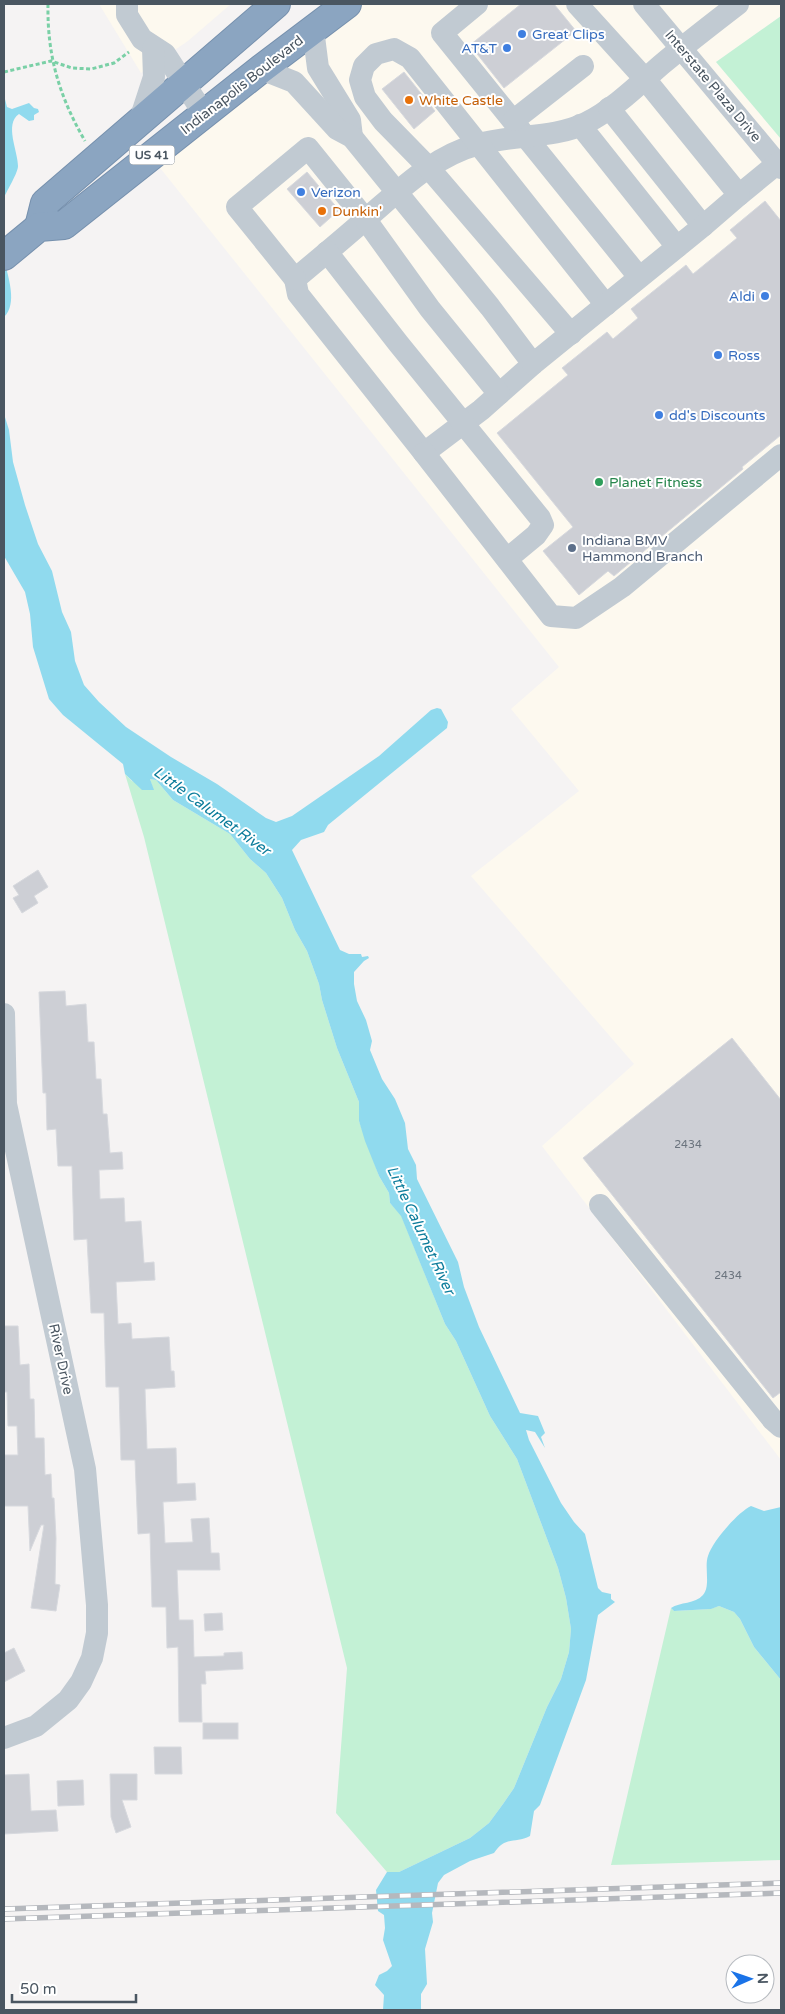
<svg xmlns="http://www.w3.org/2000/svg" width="785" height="2014" font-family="'Varela Round',sans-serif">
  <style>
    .commercial { fill: #fdf9ef }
    .green { fill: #c3f1d5 }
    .water { fill: #90daee }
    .building { fill: #cdcfd5; stroke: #d7d9de }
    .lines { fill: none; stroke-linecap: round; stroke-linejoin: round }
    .highway-casing { stroke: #7690ad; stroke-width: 30 }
    .path { stroke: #7ad0a6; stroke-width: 3; stroke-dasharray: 4 2.5; stroke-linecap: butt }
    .minor { stroke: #c1cad2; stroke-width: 22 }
    .highway { stroke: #8ba5c1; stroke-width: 28 }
    .rail-casing { stroke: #b5b8bd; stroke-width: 5.5 }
    .rail { stroke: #fff; stroke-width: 4; stroke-dasharray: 11; stroke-linecap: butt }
    .shop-dot { fill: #3f7fe0; stroke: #fff; stroke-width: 2 }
    .food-dot { fill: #e8710a; stroke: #fff; stroke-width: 2 }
    .leisure-dot { fill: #2e9e5b; stroke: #fff; stroke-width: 2 }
    .service-dot { fill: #5c6f8a; stroke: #fff; stroke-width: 2 }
    .labels { text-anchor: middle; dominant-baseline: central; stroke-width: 4; stroke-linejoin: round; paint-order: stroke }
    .number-label { font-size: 11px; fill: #6b747e }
    .shield { fill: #fff; stroke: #808990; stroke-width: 1 }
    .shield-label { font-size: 12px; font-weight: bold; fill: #4a5661 }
    .shop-label { font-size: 14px; fill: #366cbe; stroke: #fff; text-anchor: start }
    .street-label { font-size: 14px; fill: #4a5661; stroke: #fff }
    .food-label { font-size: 14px; fill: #c56008; stroke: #fff; text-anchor: start }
    .leisure-label { font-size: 14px; fill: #27864d; stroke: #fff; text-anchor: start }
    .service-label { font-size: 14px; fill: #4e5e75; stroke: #fff; text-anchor: start }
    .water-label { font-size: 15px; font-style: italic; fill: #0c7c9b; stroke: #fff }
  </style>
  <rect width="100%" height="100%" fill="#f5f3f3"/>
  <!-- commercial -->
  <g class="commercial">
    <polygon points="99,4 231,4 188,41 141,73"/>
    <polygon points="362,4 781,4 781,16 716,62 781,139 781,1460 542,1146 634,1064 471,876 579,791 511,709 559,667 157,164"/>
  </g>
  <!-- green -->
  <g class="green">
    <polygon points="781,16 781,139 716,62"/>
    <polygon points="125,774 132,781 153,789 150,779 156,780 173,800 230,834 250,859 266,873 282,898 295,930 307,951 319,984 322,1000 337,1048 359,1102 359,1121 379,1176 389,1193 390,1203 401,1215 445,1324 456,1341 490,1416 517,1459 558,1568 566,1598 571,1629 569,1652 561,1679 547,1707 514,1788 503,1804 489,1823 470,1838 399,1872 387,1872 336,1813 347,1668 144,837"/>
    <polygon points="719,1606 734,1612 740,1619 754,1647 781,1680 781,1860 611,1865 671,1608 674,1611 710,1609"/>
  </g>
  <!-- water -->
  <g class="water">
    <path d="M 4,95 L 7,107 L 12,109 L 29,103 L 34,108 L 38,109 L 39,112 L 34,115 L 34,120 L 29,121 L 19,114 C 4,124 18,151 18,166 C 18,173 7,190 4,198 Z"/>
    <path d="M 4,260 C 8,276 18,304 4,317 Z"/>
    <path d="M 4,414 L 9,430 L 13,462 L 25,505 L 38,544 L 52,571 L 62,612 L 71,632 L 75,661 L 84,685 L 99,702 L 126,727 L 171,757 L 217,784 L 266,818 L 276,822 L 292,816 L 379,756 L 431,710 L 437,708 L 441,709 L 448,722 L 447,728 L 328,825 L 324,832 L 301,840 L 292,850 L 340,950 L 349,954 L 361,954 L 362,957 L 368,956 L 369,958 L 364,961 L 354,972 L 354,984 L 357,1001 L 366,1020 L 372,1041 L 370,1050 L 382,1079 L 395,1099 L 405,1123 L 408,1149 L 416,1165 L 417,1179 L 458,1262 L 464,1287 L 479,1327 L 520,1413 L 538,1416 L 545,1433 L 541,1437 L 545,1448 L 535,1432 L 526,1430 L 529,1440 L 561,1503 L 574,1522 L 585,1534 L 598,1588 L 602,1592 L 611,1594 L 611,1599 L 615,1602 L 598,1615 L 586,1680 L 540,1805 L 534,1811 L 530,1836 C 516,1844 506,1835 494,1853 L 470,1861 L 444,1875 L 438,1883 L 432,1913 L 433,1922 L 425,1949 L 427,1984 L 421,1994 L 421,2010 L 383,2010 L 384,1995 L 375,1985 L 379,1975 L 387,1971 L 392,1966 L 383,1940 L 385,1928 L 384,1915 L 378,1911 L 376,1890 L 387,1872 L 399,1872 L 470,1838 L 489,1823 L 503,1804 L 514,1788 L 547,1707 L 561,1679 L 569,1652 L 571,1629 L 566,1598 L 558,1568 L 517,1459 L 490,1416 L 456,1341 L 445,1324 L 401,1216 L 390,1203 L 389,1193 L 379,1176 L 365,1141 L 359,1121 L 359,1102 L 337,1048 L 322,1000 L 319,984 L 307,951 L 295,930 L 282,898 L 266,873 L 250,859 L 230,834 L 173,800 L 156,780 L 150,779 L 154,790 L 142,790 L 125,774 L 123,764 L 63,715 L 49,699 L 33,647 L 30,614 L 25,592 L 4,556 Z"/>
    <path d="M 751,1506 L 764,1511 L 781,1507 L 781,1680 L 754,1647 L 740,1619 L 734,1612 L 719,1606 L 711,1609 L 674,1611 L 671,1608 C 680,1602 695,1604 703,1595 C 711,1586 704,1567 708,1556 C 712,1542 738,1512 751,1506 Z"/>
  </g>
  <!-- building -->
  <g class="building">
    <polygon points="521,4 554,4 576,31 504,88 470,45"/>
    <polygon points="404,72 435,111 414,129 382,89"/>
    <polygon points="307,172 339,210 320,227 287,189"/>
    <polygon points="765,201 781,221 781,435 742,467 743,469 614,576 608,571 579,595 543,551 573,527 497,433 568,375 562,368 607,332 613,339 638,318 631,309 686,265 693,274 737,238 730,230"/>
    <polygon points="38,870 48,887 34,896 38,903 22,913 13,898 19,895 13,886"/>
    <polygon points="65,991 66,1006 86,1004 88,1042 94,1042 96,1079 101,1079 103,1114 107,1114 110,1153 122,1152 123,1169 99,1170 100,1199 124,1198 125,1222 141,1221 144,1263 154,1262 155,1280 116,1282 118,1324 131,1323 132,1339 169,1337 171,1371 174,1371 175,1387 145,1389 147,1449 176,1448 177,1484 195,1483 196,1500 163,1502 165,1543 193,1542 191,1519 209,1518 211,1553 219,1553 220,1570 177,1570 179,1620 193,1620 194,1657 224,1656 224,1653 242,1652 243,1669 205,1671 206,1684 201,1684 202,1722 179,1722 178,1647 167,1648 166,1607 152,1607 150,1533 138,1534 135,1460 121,1460 119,1387 106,1387 104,1313 91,1313 87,1239 74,1240 72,1166 58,1166 56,1129 47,1130 46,1093 43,1093 39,992"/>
    <polygon points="732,1038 781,1100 781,1392 773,1398 583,1158"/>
    <polygon points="4,1326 18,1326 20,1365 29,1364 30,1399 34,1399 35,1438 44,1438 45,1475 51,1474 52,1498 54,1498 56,1538 55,1584 60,1585 56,1611 31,1608 44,1525 41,1525 30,1551 28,1506 4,1506 4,1455 18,1455 17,1426 8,1426 7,1392 4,1392"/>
    <polygon points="222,1613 223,1630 205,1631 204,1614"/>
    <polygon points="14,1648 25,1671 4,1682 4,1653"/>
    <rect x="203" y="1723" width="35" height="16"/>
    <polygon points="154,1747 181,1747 182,1774 155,1774"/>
    <polygon points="29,1774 31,1811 56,1810 58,1831 4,1834 4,1775"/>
    <polygon points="110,1774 137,1774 137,1800 122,1800 131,1827 116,1833 111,1817"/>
    <polygon points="83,1780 84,1805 58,1806 57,1781"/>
  </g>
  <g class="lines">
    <!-- highway casing -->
    <g class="highway-casing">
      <g id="highway">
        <polyline points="39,227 45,203 276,4"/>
        <polyline points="4,256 39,227 64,225 261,69 347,4"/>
      </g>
    </g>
    <!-- path -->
    <g class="path">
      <path d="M 48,4 C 47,55 59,96 85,141"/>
      <polyline points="4,72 51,61 72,68 91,69 114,63 129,52"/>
    </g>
    <!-- minor -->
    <g class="minor">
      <polyline points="127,4 127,15 142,39 165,54 204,114"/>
      <polyline points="477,4 442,33 639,277"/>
      <polyline points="644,4 781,168"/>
      <polyline points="313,29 318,68 350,120 352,137"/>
      <path d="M 261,69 L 294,82 L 337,129 L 352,137 L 490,307 L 533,364 L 481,410 L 424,453 L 298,294 L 295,279 C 319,259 343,239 367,218 C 402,188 434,156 479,144 C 515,134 553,139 586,123 C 614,109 638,85 661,65 C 686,44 712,24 738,4"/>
      <polyline points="609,108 703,226"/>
      <polyline points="514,120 583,66"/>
      <polyline points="139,123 154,77 153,48"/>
      <polyline points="580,125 677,247"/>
      <polyline points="739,195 778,163"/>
      <polyline points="327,252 398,343 540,518 543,525 536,535 507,559"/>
      <polyline points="295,279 237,207 308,148 366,220 430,309 499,394"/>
      <polyline points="571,334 428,167 383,121 365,97 360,80 364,66 376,54 394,49 410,58 606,305"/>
      <polyline points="533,364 703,226 739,195 645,79 577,4"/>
      <polyline points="424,453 551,616 576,618 622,587 781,455"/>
      <polyline points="4,1014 6,1104 85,1469 97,1605 97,1633 92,1658 81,1682 68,1700 36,1726 4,1738"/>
      <polyline points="600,1205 773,1420 781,1427"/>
    </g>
    <!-- highway -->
    <use href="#highway" class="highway"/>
    <!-- rail casing -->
    <g class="rail-casing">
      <g id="rail">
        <polyline points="4,1909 781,1883"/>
        <polyline points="4,1919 781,1893"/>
      </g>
    </g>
    <!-- rail -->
    <use href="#rail" class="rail"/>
  </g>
  <!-- markers -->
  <g class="shop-dot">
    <circle cx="522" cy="34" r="5"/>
    <circle cx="507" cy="48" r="5"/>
    <circle cx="301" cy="192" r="5"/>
    <circle cx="765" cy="296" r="5"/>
    <circle cx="718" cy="355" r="5"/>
    <circle cx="659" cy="415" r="5"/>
  </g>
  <g class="food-dot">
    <circle cx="409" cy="100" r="5"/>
    <circle cx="322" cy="211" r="5"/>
  </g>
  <circle class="leisure-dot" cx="599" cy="482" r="5"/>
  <circle class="service-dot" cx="572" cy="548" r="5"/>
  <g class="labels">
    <!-- number labels -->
    <g class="number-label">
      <text x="688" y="1144">2434</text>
      <text x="728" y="1275">2434</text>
    </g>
    <!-- shield labels -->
    <rect class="shield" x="129.5" y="145.5" width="45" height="19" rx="4"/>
    <g class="shield-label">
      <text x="152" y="155">US 41</text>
    </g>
    <!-- shop labels -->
    <g class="shop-label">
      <text x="532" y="34">Great Clips</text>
      <text x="497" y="48" text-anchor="end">AT&amp;T</text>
      <text x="311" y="192">Verizon</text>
      <text x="755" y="296" text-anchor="end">Aldi</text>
      <text x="728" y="355">Ross</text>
      <text x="669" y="415">dd's Discounts</text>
    </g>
    <!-- street labels -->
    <g class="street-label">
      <text transform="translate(242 85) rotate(-38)">Indianapolis Boulevard</text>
      <text transform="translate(713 86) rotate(50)">Interstate Plaza Drive</text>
      <text transform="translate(61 1359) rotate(78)">River Drive</text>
    </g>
    <!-- food labels -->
    <g class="food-label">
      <text x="419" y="100">White Castle</text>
      <text x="332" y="211">Dunkin'</text>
    </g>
    <!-- leisure labels -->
    <g class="leisure-label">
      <text x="609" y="482">Planet Fitness</text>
    </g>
    <!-- service labels -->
    <g class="service-label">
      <text x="582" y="540">Indiana BMV<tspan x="582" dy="16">Hammond Branch</tspan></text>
    </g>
    <!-- water labels -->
    <g class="water-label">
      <text transform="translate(212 811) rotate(36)">Little Calumet River</text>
      <text transform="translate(421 1230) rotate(65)">Little Calumet River</text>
    </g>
  </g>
  <!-- border -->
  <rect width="785" height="2014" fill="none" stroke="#4a5661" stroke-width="10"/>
  <!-- north arrow -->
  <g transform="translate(750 1979) rotate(88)"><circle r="24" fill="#ffffff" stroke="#b7bbc0"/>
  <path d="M0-4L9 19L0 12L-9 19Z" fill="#1a73e8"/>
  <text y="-8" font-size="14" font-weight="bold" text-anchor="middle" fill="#4a5661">N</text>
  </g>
  <!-- scale -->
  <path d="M12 1994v8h124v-8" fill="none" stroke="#4a5661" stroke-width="2.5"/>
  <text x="20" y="1994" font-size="15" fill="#4a5661" stroke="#ffffff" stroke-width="4" paint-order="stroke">50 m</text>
</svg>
